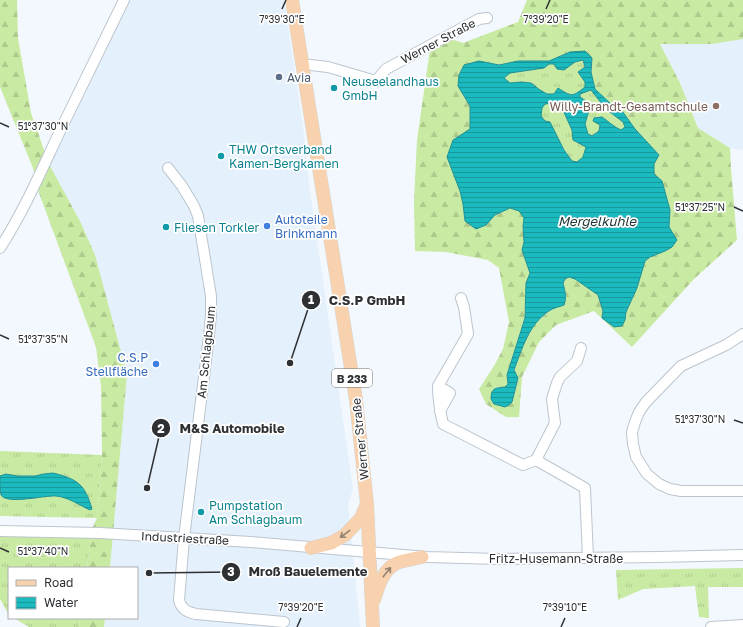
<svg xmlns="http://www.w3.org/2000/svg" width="743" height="627" font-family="'Golos Text',sans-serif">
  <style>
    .built { fill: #e4f0fc }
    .grass { fill: url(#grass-tufts) }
    .forest { fill: url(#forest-firs); fill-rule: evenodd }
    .water { fill: url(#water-rules); stroke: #209195; fill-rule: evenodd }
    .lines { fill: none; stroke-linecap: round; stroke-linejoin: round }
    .minor-casing { stroke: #bcc5ce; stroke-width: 12 }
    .major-casing { stroke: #d5d6d6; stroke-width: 14 }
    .minor { stroke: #fff; stroke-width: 10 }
    .major { stroke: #f8d2ae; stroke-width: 13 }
    .oneway { stroke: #928271 }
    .ticks { fill: none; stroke: #2d3134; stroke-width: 1.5 }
    .service-dot { fill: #5c6f8a; stroke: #fff; stroke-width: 1.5 }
    .culture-dot { fill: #0f9aa8; stroke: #fff; stroke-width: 1.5 }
    .education-dot { fill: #8d6e63; stroke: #fff; stroke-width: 1.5 }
    .shop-dot { fill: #3f7fe0; stroke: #fff; stroke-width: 1.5 }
    .labels { text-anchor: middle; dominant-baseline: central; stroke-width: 3.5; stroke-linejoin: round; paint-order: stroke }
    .shield { fill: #fff; stroke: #6c6f71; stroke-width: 1 }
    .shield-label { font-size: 11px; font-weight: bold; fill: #2d3134 }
    .street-label { font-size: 12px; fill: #2d3134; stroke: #fff }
    .service-label { font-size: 12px; fill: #4e5e75; stroke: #fff; text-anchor: start }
    .culture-label { font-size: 12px; fill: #0d838f; stroke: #fff; text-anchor: start }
    .education-label { font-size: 12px; fill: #785e54; stroke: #fff; text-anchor: end }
    .shop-label { font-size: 12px; fill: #366cbe; stroke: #fff; text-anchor: start }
    .water-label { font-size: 13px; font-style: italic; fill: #213839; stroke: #fff }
    .ticks-label { font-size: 10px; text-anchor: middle; fill: #2d3134; stroke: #fff; stroke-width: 3.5; stroke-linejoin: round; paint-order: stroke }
    .leader { fill: none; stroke: #2d3134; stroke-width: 1.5 }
    .callout-dot { fill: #2d3134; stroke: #fff; stroke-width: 1.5 }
    .mark-label { font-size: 12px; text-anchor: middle; font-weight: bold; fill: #fff }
    .callout-label { font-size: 13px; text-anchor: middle; font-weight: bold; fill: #2d3134; stroke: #fff; stroke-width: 3.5; stroke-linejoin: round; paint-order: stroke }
  </style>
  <defs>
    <pattern id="grass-tufts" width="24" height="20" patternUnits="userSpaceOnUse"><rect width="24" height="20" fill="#c9eaa2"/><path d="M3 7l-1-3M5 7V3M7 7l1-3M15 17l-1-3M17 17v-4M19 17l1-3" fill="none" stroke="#adc98c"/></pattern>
    <pattern id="forest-firs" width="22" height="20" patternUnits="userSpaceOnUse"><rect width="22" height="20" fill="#c9eaa2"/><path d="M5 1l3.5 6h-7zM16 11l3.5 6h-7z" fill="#adc98c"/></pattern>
    <pattern id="water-rules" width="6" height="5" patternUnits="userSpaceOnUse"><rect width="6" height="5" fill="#1bbabe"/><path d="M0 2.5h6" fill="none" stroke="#18989b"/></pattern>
  </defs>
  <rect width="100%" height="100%" fill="#f2f8fd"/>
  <!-- built -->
  <g class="built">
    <polygon points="127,0 284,0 303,127 310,191 353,489 348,504 360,627 104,627 105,618 137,618 137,568 110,568 127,374 95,255 81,223 49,164"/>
    <polygon points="743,39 743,150 730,148 698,128 680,83 660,44 712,44"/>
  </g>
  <!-- grass -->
  <g class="grass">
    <path d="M 583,60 C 585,69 586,78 585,87 C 571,97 572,97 558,88 L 554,94 L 547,94 L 540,90 L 531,83 L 521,82 L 510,83 L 504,78 L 510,73 L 544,68 L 549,64 L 554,64 L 564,70 L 575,62 Z"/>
    <polygon points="591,90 606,109 623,122 625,127 621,130 614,127 610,123 600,125 599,131 591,136 588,134 585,124 590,107 579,98 580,94"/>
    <polygon points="545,103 554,103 562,108 572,130 573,140 586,147 583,157 577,162 572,161 545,121 541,116 542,108"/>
    <polygon points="0,451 102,455 97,518 0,516"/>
    <polygon points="0,529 92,529 87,568 9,568 9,615 0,599"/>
    <polygon points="743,568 743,587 708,587 709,618 699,617 695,586 643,589 618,600 616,570"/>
    <polygon points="14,618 80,618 79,627 29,627"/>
  </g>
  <!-- forest -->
  <g class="forest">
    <polygon points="0,0 17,0 18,38 31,113 49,164 81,223 95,255 127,374 110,568 87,568 92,529 97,518 102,455 101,386 96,347 39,193 33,168 0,87"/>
    <path d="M 527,0 L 743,0 L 743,39 L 712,44 L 660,44 L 680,83 L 698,128 L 730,148 L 731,169 L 737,240 L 694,279 L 632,347 L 594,311 L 556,325 L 539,342 L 522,377 L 519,417 L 506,417 L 486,404 L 479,389 L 494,366 L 503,349 L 509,322 L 499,268 L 488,260 L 446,252 L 415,251 L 414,201 L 417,140 L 430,49 L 451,39 L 463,43 L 518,22 ZM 570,52 L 592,58 L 591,72 L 595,89 L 611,104 L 620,108 L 635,129 L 659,155 L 654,164 L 653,174 L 670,210 L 669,227 L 677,240 L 665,251 L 650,257 L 645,261 L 637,288 L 626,312 L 625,320 C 609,305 589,284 569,277 L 565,279 L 563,283 C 564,288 567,293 566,298 C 565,306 557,307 550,311 C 545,314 538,320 534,325 C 518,350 512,379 505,407 L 497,387 L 505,387 L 508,384 L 507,375 L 525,318 L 526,283 L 530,273 L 522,250 L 524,242 L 523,226 L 524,218 L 519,211 L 510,208 L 495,215 L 486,225 L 465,221 L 463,204 L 460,191 L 453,140 L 470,129 L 470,106 L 462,94 L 479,61 L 499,65 L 518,61 L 549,61 Z"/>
    <polygon points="80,618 105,618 104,627 79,627"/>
  </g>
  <!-- water -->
  <g class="water">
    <path d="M 585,51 L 592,58 L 591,72 L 595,89 L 611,104 L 620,108 L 635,129 L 659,155 L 654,164 L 654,174 L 662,181 L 670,210 L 669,227 L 677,240 L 672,247 L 665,251 L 650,257 L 645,261 L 637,288 L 626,312 L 625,320 L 622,326 L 614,327 L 602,318 L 603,311 L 598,295 L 575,279 L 569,277 L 565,279 L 563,283 C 565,291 567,297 564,305 C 559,307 553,308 549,311 C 529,324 522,349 514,370 L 518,378 L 512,402 L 509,405 L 505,407 L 494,404 L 491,399 C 491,388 495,388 505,387 L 508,384 L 507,375 L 525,318 L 526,283 L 530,273 L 522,250 L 524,242 L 523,226 L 524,218 L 519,211 L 510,208 L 495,215 L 486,225 L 476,229 L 465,221 L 463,204 L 460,191 L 447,157 L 453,140 L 470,129 L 470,106 L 458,86 L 459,75 L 464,65 L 479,61 L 499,65 L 518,61 L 549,61 L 570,52 ZM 583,60 L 585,67 L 578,72 L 585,82 L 585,87 C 572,97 572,97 558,88 L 554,94 L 547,94 L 540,90 L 531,83 L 521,82 L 510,83 L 504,78 L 510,73 L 544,68 L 549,64 L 554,64 L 557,69 L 564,70 L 575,62 ZM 591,90 L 606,109 L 623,122 L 625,127 L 621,130 C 614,127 609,122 602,117 L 594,118 L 593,121 L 600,125 L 599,131 L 592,136 L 588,134 L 585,124 L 590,107 L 589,103 L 580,97 L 580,94 ZM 554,103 L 562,108 L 572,130 L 573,140 L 586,147 L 583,157 L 577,162 L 572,161 L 564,150 L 550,122 L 545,121 L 541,116 L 542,108 L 545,104 Z"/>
    <path d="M 53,473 C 77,479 85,484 92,509 L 90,510 C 79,505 68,497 56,496 C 45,495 7,505 1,495 C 0,490 0,481 0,476 L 6,474 L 17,476 L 35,476 L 44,474 Z"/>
  </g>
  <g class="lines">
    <!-- minor casing -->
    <g class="minor-casing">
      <g id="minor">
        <polyline points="302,64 328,67 376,81 386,69 479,19 487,18"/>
        <path d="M 168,168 L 182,186 L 194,206 L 198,216 L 211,296 L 211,314 L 209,336 L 184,538 L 179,600 C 181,609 187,612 196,614 L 284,622"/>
        <path d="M 0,248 C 24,211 42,169 61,129 C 82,86 103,43 124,0"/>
        <path d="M 461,298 L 464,307 L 468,334 L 438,386 C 438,399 440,411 443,424 L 523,465 L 536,460"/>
        <polyline points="743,334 726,345 681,366 646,402 639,412 635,422 632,432 633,444 636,457 647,474 659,484 670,489 681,491 743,491"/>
        <polyline points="438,386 450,393 440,411"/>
        <polyline points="536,460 585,488 588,558"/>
        <polyline points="536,460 555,423 552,399 557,383 560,377 577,361 581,348"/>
        <polyline points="0,531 100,533 251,542 427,557 498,559 658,557 743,555"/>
        <polyline points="711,627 743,625"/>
      </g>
    </g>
    <!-- major casing -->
    <g class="major-casing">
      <g id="major">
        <polyline points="292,0 336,274 356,400 367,504 373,627"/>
        <polyline points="311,548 331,543 345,535 361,518 366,506"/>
        <path d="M 374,600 C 378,587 383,569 397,563 C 404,560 414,559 422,557"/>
      </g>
    </g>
    <!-- minor -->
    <use href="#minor" class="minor"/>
    <!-- major -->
    <use href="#major" class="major"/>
  </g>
  <!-- one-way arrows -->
  <defs><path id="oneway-shaft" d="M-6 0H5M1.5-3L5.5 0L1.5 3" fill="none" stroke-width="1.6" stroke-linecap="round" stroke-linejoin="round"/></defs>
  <g class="oneway">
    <use href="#oneway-shaft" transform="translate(345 534) rotate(143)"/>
    <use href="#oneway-shaft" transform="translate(387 572) rotate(-51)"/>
  </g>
  <!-- ticks -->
  <path class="ticks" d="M 282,9 L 286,0M 546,9 L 550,0M 0,123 L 9,127M 734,207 L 743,211M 0,335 L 9,339M 734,420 L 743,423M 0,548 L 9,552M 297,627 L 301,618M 561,627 L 565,618"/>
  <!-- markers -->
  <circle class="service-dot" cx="279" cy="77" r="4"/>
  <g class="culture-dot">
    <circle cx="334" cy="88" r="4"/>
    <circle cx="221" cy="156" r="4"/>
    <circle cx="166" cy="227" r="4"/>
    <circle cx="201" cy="512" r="4"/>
  </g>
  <circle class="education-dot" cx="716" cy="106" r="4"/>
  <g class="shop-dot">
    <circle cx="267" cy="226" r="4"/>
    <circle cx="156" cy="364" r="4"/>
  </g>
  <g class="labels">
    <!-- shield labels -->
    <rect class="shield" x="332" y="369" width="40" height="18" rx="3"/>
    <g class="shield-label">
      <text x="352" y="378">B 233</text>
    </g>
    <!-- street labels -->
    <g class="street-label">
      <text transform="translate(438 41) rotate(-28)">Werner Straße</text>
      <text transform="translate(206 352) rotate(-84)">Am Schlagbaum</text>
      <text transform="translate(360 439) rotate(-96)">Werner Straße</text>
      <text transform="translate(185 538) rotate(3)">Industriestraße</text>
      <text x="556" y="558">Fritz-Husemann-Straße</text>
    </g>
    <!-- service labels -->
    <g class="service-label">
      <text x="287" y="77">Avia</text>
    </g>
    <!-- culture labels -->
    <g class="culture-label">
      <text x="342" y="81">Neuseelandhaus<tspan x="342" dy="14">GmbH</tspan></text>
      <text x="229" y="149">THW Ortsverband<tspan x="229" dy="14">Kamen-Bergkamen</tspan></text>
      <text x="174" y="227">Fliesen Torkler</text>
      <text x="209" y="505">Pumpstation<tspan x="209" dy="14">Am Schlagbaum</tspan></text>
    </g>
    <!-- education labels -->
    <g class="education-label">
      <text x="708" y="106">Willy-Brandt-Gesamtschule</text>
    </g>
    <!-- shop labels -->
    <g class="shop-label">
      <text x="275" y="219">Autoteile<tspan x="275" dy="14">Brinkmann</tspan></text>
      <text x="148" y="357" text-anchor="end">C.S.P<tspan x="148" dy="14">Stellfläche</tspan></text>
    </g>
    <!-- water labels -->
    <g class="water-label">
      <text x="597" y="221">Mergelkuhle</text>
    </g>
  </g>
  <g class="ticks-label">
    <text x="282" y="23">7°39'30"E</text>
    <text x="546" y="23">7°39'20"E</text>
    <text x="43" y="130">51°37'30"N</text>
    <text x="700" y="211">51°37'25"N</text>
    <text x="43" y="343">51°37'35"N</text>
    <text x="700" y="423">51°37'30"N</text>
    <text x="43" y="555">51°37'40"N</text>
    <text x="301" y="611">7°39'20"E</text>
    <text x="565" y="611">7°39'10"E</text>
  </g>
  <!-- callouts -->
  <path class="leader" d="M290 363L311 300M147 488L161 428M149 573L231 572"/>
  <g class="callout-dot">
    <circle cx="290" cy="363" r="4"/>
    <circle cx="147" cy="488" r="4"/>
    <circle cx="149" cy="573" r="4"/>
    <circle cx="311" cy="300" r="10"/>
    <circle cx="161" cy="428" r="10"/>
    <circle cx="231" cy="572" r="10"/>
  </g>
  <g class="mark-label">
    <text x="311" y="304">1</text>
    <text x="161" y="433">2</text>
    <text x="231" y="576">3</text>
  </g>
  <g class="callout-label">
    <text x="367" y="305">C.S.P GmbH</text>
    <text x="232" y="433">M&amp;S Automobile</text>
    <text x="308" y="576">Mroß Bauelemente</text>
  </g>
  <!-- legend -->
  <rect x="8" y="567" width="130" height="52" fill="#ffffff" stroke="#abadae"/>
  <rect x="16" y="580" width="20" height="6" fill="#f8d2ae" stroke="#abadae"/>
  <text x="44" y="587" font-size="12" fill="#2d3134">Road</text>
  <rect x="16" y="597" width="20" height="12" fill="url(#water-rules)" stroke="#abadae"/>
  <text x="44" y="607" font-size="12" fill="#2d3134">Water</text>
</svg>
